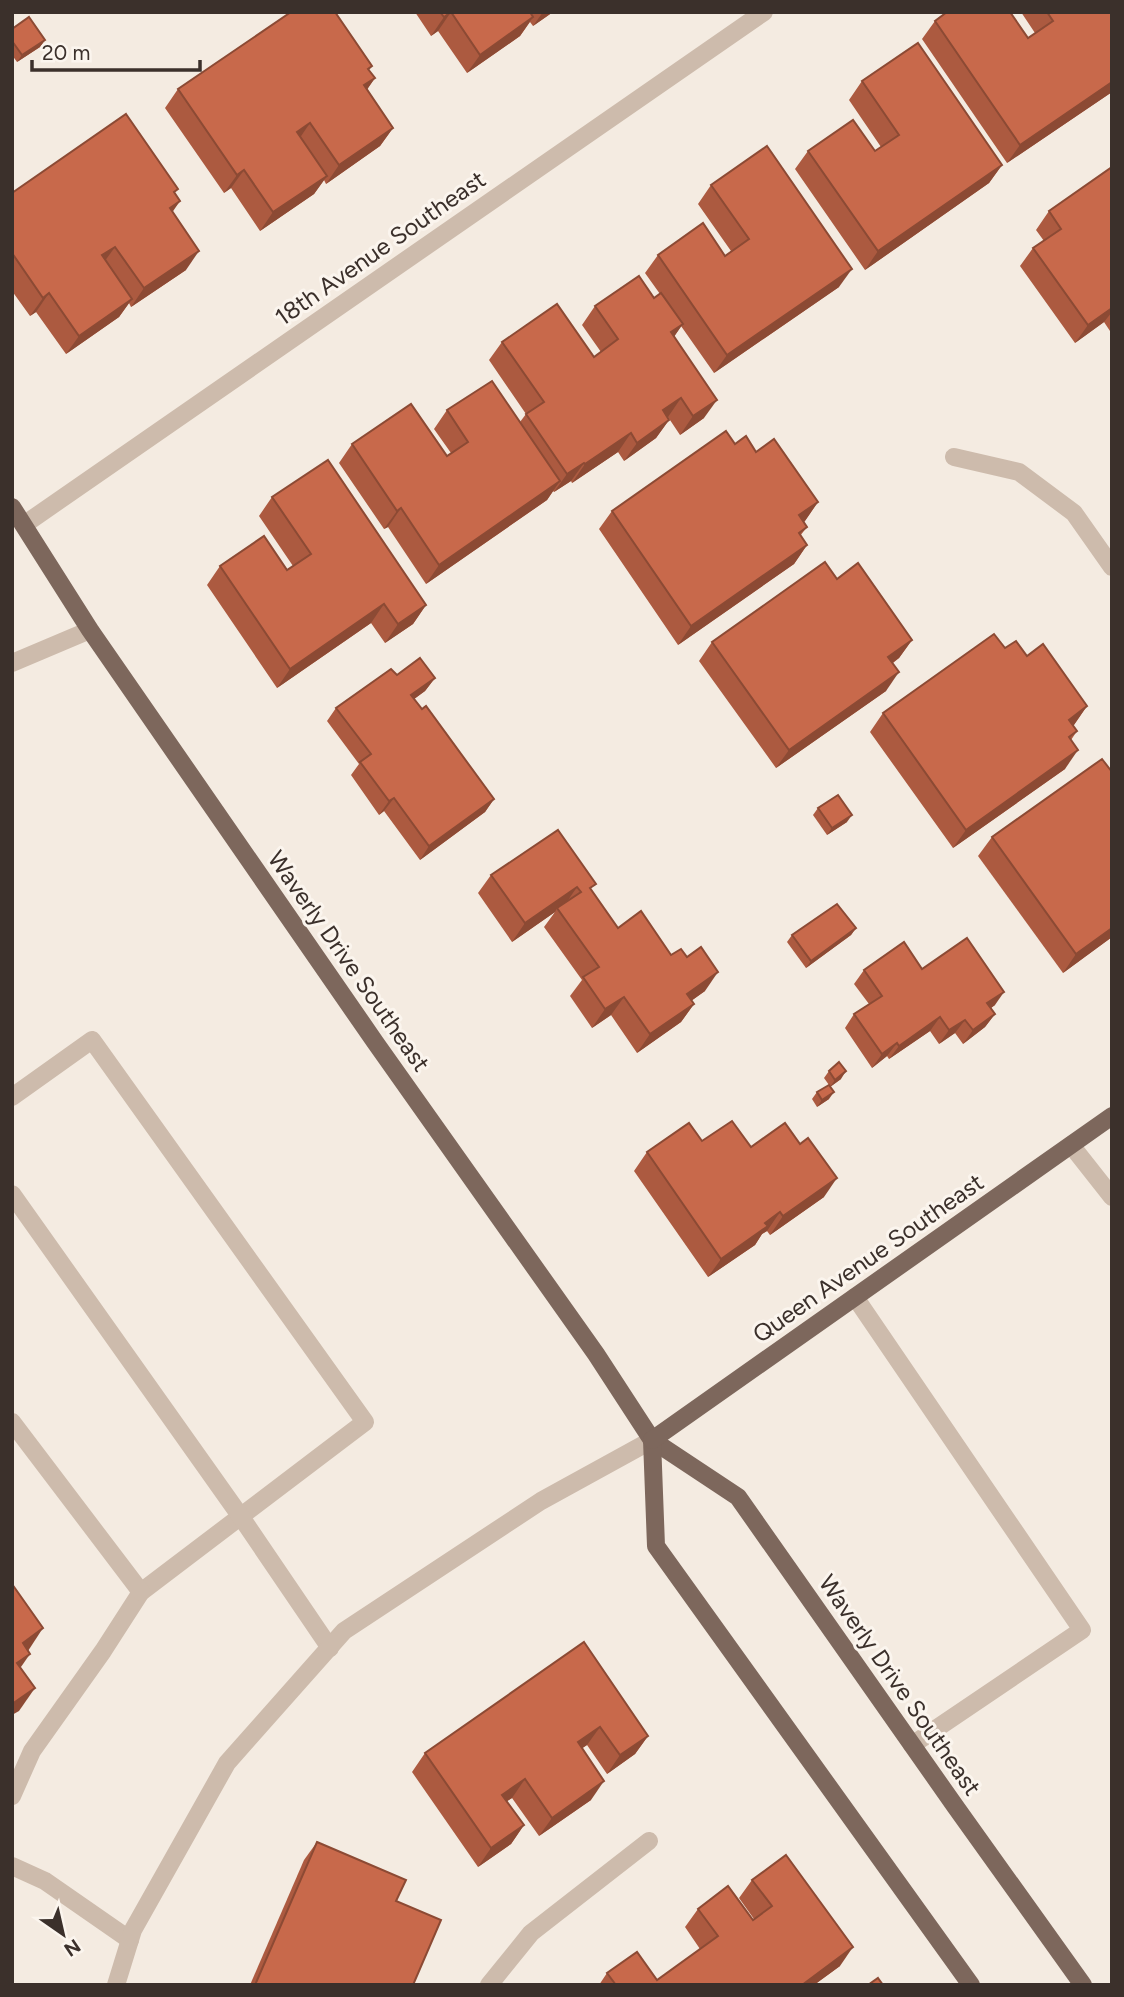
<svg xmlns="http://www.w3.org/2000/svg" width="1124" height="1997" font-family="Figtree,sans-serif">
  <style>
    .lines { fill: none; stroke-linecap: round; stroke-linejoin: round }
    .minor { stroke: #cdbbac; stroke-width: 18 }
    .major { stroke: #7d675c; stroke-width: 18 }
    .wall { fill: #ac5a40 }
    .shaded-wall { fill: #8c4a34 }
    .building { fill: #c8694b; stroke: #8c4a34; stroke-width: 2 }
    .labels { text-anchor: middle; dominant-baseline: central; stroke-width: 6; stroke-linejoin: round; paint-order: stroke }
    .street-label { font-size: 24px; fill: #3b302b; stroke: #fbf5ee }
  </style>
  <rect width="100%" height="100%" fill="#f4ebe1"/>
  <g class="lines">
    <!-- minor -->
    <g class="minor">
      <polyline points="954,457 1019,472 1074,513 1112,567"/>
      <polyline points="25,524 764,12"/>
      <polyline points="12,663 90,630"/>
      <polyline points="12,1097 92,1040 365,1422 141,1592 103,1651 32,1751 12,1796"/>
      <polyline points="1071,1145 1112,1197"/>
      <polyline points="12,1194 241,1517 330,1648"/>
      <polyline points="855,1297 1082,1630 912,1745"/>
      <polyline points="12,1422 141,1592"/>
      <polyline points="12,1866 45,1881 130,1940"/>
      <polyline points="116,1985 133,1930 227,1763 344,1631 541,1501 652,1440"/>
      <polyline points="489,1985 531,1933 649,1841"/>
    </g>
    <!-- major -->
    <g class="major">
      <polyline points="12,507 90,630 375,1042 596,1354 652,1440 738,1497 955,1806 1083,1985"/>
      <polyline points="652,1440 656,1546 971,1985"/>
      <polyline points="652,1440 1112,1116"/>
    </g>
  </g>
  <!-- wall -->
  <g class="wall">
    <polygon points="415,12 553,12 533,26 530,22 520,36 467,73 438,31 431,36"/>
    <polygon points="1021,12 1111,12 1112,92 1007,163 922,39 935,21 1028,38 1035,33"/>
    <polygon points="12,29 45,40 40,47 17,62 12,55"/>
    <polygon points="372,66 369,70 375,78 367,89 393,128 380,146 326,184 324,180 314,194 260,231 231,188 224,193 165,108 178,89"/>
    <polygon points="862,81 1002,165 989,183 865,270 795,169 808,151 875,151 881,147 849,100"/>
    <polygon points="1112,167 1112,334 1104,322 1075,343 1020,266 1033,248 1044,241 1036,230 1049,211"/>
    <polygon points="711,185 839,287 714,373 681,326 674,337 704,418 680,435 668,417 669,420 656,438 624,461 618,452 572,483 571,481 554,492 553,491 547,500 426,584 388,527 384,529 339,463 352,444 447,456 451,453 434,429 447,410 520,422 526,414 489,360 502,342 594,357 601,352 582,325 595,306 654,298 660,294 645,273 658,255 725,256 731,251 698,204"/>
    <polygon points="178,189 174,193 180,201 172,211 186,270 131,307 129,303 119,317 66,354 36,312 30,316 12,291 12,193"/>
    <polygon points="735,444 756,452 818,502 804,522 807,527 800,536 807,545 794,564 678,645 599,529 612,511"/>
    <polygon points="272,497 426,605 413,624 385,643 371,623 277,688 207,585 220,566 287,570 293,566 259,516"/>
    <polygon points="837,579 912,640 899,658 893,663 886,691 776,768 699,661 712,642"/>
    <polygon points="1005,648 1027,656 1087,706 1073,726 1077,731 1071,740 1065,769 953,848 870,732 883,713"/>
    <polygon points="397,675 435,678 425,691 414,699 494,799 485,812 420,860 384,811 379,815 351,775 359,764 327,721 336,708"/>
    <polygon points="1112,772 1112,937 1063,973 978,856 992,837"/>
    <polygon points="818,808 847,822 827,835 813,815"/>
    <polygon points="558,830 592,891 618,928 671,955 705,991 691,1001 694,1004 681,1022 637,1053 611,1015 592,1028 570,996 582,980 544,927 555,912 512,942 478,893 491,875"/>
    <polygon points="856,928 851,935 806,968 787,942 792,935"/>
    <polygon points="922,969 995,1005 991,1008 995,1014 985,1027 963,1044 955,1033 939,1044 930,1031 889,1059 887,1056 872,1068 845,1028 854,1014 869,1004 854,984 864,970"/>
    <polygon points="829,1071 841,1079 830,1087 829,1099 817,1107 812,1099 817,1092 829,1085 824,1078"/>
    <polygon points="702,1141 751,1147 824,1197 770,1235 767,1231 762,1234 755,1245 708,1277 634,1171 647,1152"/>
    <polygon points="584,1642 648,1736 635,1754 607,1774 587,1745 582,1748 591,1800 539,1836 512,1798 507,1801 524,1825 511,1844 478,1867 412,1772 425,1753"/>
    <polygon points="317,1842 396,1901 413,1985 250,1985 304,1860"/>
    <polygon points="752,1880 840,1966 814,1985 599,1985 607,1973 657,1980 700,1949 685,1927 698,1909 753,1920 754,1919 739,1898"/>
  </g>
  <!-- shaded-wall -->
  <g class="shaded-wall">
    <polygon points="451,12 438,31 431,36 444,17"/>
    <polygon points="543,12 553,12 533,26"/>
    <polygon points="533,17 520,36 467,73 480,55"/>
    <polygon points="45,40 40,47 17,62 22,55"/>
    <polygon points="375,78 362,97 364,85"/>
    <polygon points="1112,82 1112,92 1007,163 1020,145"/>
    <polygon points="310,123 297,142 297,132"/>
    <polygon points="393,128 380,146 326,184 339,165"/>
    <polygon points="1002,165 989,183 865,270 878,251"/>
    <polygon points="244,170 231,188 224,193 237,175"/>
    <polygon points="327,176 314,194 260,231 273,212"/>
    <polygon points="180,201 167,220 170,208"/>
    <polygon points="115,247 102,265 102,255"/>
    <polygon points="199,251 186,270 131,307 144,288"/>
    <polygon points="852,269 839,287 714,373 727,355"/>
    <polygon points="49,293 36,312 30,316 43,298"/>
    <polygon points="132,299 119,317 66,354 79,336"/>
    <polygon points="1112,308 1112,312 1104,322 1075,343 1088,325"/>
    <polygon points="683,324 670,342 671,332"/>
    <polygon points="681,398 668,417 663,410"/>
    <polygon points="717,400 704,418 680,435 693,416"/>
    <polygon points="669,420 656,438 624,461 637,443"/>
    <polygon points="631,433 618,452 572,483 585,464"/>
    <polygon points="584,463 571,481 554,492 567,474"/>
    <polygon points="560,481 547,500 426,584 439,565"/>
    <polygon points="818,502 805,521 786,534 799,515"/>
    <polygon points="401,508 388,527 384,529 397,511"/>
    <polygon points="807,545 794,564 678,645 691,626"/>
    <polygon points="384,604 371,623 277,688 290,669"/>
    <polygon points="426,605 413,624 385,643 398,624"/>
    <polygon points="912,640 899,658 875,675 888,657"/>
    <polygon points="899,672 886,691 776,768 789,750"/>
    <polygon points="435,678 425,691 402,708 411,695"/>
    <polygon points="1087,706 1074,725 1056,738 1069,720"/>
    <polygon points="1078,750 1065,769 953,848 966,830"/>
    <polygon points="394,798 384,811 379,815 389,801"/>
    <polygon points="494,799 485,812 420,860 429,846"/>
    <polygon points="852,815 847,822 827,835 832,828"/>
    <polygon points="577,887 564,906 557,908 555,912 512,942 525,923"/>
    <polygon points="856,928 851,935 806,968 811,961"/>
    <polygon points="1112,928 1112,937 1063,973 1076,954"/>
    <polygon points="718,972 705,991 674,1013 687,994"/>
    <polygon points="1004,992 995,1005 978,1017 987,1003"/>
    <polygon points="624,997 611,1015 592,1028 605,1009"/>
    <polygon points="694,1004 681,1022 637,1053 650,1034"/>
    <polygon points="995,1014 985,1027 963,1044 973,1030"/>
    <polygon points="940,1017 930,1031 889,1059 899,1046"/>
    <polygon points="965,1020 955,1033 939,1044 949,1030"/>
    <polygon points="897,1043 887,1056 872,1068 882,1054"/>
    <polygon points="846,1071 841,1079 830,1087 835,1080"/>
    <polygon points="834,1092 829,1099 817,1107 822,1100"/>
    <polygon points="837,1178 824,1197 770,1235 783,1216"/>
    <polygon points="780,1212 767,1231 762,1234 755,1245 708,1277 721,1259 765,1223"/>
    <polygon points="43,1628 28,1651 23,1643"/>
    <polygon points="30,1654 14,1677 17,1663"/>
    <polygon points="35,1688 19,1711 12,1715 12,1704"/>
    <polygon points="600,1727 587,1745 565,1760 578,1742"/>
    <polygon points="648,1736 635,1754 607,1774 620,1755"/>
    <polygon points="525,1779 512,1798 489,1813 502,1795"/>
    <polygon points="604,1781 591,1800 539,1836 552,1818"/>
    <polygon points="524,1825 511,1844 478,1867 491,1848"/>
    <polygon points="853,1947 840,1966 814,1985 802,1985"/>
  </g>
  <!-- building -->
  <g class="building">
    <polygon points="291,12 335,12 372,66 368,69 375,78 364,85 393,128 339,165 310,123 297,132 327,176 273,212 244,170 237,175 178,89"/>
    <polygon points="440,12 451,12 444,17"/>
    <polygon points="451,12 530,12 533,17 480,55"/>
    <polygon points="947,12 1010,12 1028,38 1053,21 1047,12 1111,12 1112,14 1112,82 1020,145 935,21"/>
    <polygon points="29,17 45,40 22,55 12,41 12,29"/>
    <polygon points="918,43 1002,165 878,251 808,151 853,120 875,151 899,135 862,81"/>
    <polygon points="126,114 178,189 174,192 180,201 170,208 199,251 144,288 115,247 102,255 132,299 79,336 49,293 43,298 12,253 12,193"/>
    <polygon points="767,146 852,269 727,355 658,255 703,223 725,256 749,239 711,185"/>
    <polygon points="1112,167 1112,308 1088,325 1033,248 1061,229 1049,211"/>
    <polygon points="639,276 654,298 661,293 683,324 671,332 717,400 693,416 681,398 663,410 669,420 637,443 631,433 585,464 584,463 567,474 526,414 544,402 502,342 557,304 594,357 618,339 595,306"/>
    <polygon points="492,381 560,481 439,565 401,508 397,511 352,444 411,404 447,456 468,442 447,410"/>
    <polygon points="726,431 735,444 746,436 756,452 774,439 818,502 799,515 807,527 799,533 807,545 691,626 612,511"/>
    <polygon points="328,460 426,605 398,624 384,604 290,669 220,566 264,536 287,570 311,554 272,497"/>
    <polygon points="825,562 837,579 858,563 912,640 888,657 899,672 789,750 712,642"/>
    <polygon points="994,634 1005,648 1016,641 1027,656 1043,644 1087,706 1069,720 1077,731 1069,737 1078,750 966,830 883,713"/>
    <polygon points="420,658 435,678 411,695 422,709 426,706 494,799 429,846 394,798 389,801 360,762 371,754 336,708 391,669 397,675"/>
    <polygon points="1102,759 1112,772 1112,928 1076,954 992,837"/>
    <polygon points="838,795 852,815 832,828 818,808"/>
    <polygon points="558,830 596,884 590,888 618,928 641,911 671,955 681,949 687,957 701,947 718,972 687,994 694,1004 650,1034 624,997 605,1009 583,977 599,967 557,908 581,892 577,887 525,923 491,875"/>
    <polygon points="837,904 856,928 811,961 792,935"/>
    <polygon points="967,938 1004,992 987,1003 995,1014 973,1030 965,1020 949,1030 940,1017 899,1046 897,1043 882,1054 854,1014 882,996 864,970 904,942 922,969"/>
    <polygon points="839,1062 846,1071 835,1080 829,1071"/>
    <polygon points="829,1085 834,1092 822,1100 817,1092"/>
    <polygon points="732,1121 751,1147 785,1123 800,1144 808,1138 837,1178 783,1216 780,1212 765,1223 768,1226 721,1259 647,1152 689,1123 702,1141"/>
    <polygon points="12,1584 43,1628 23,1643 30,1654 17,1663 35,1688 12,1704"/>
    <polygon points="584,1642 648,1736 620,1755 600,1727 578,1742 604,1781 552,1818 525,1779 502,1795 524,1825 491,1848 425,1753"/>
    <polygon points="317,1842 406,1880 396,1901 441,1920 413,1985 255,1985"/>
    <polygon points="786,1855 853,1947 802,1985 616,1985 607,1973 637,1952 657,1980 718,1936 698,1909 728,1886 753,1920 772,1906 752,1880"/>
    <polygon points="878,1978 883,1985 868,1985"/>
  </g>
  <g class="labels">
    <!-- street labels -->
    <g class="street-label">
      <text transform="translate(380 248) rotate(-35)">18th Avenue Southeast</text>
      <text transform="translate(349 961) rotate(55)">Waverly Drive Southeast</text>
      <text transform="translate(868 1258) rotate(-35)">Queen Avenue Southeast</text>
      <text transform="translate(900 1685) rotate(55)">Waverly Drive Southeast</text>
    </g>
  </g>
  <!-- border -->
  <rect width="1124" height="1997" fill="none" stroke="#3b302b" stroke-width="28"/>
  <!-- north arrow -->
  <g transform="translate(63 1934) rotate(146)" stroke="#fbf5ee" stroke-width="5" paint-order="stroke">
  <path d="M0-5L12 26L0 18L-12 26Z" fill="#3b302b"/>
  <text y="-10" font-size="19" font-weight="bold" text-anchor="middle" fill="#3b302b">N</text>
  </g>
  <!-- scale -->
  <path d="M32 60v10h168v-10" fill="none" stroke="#3b302b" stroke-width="3.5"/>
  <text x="42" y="60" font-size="21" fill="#3b302b" stroke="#fbf5ee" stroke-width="5" paint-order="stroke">20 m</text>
</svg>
